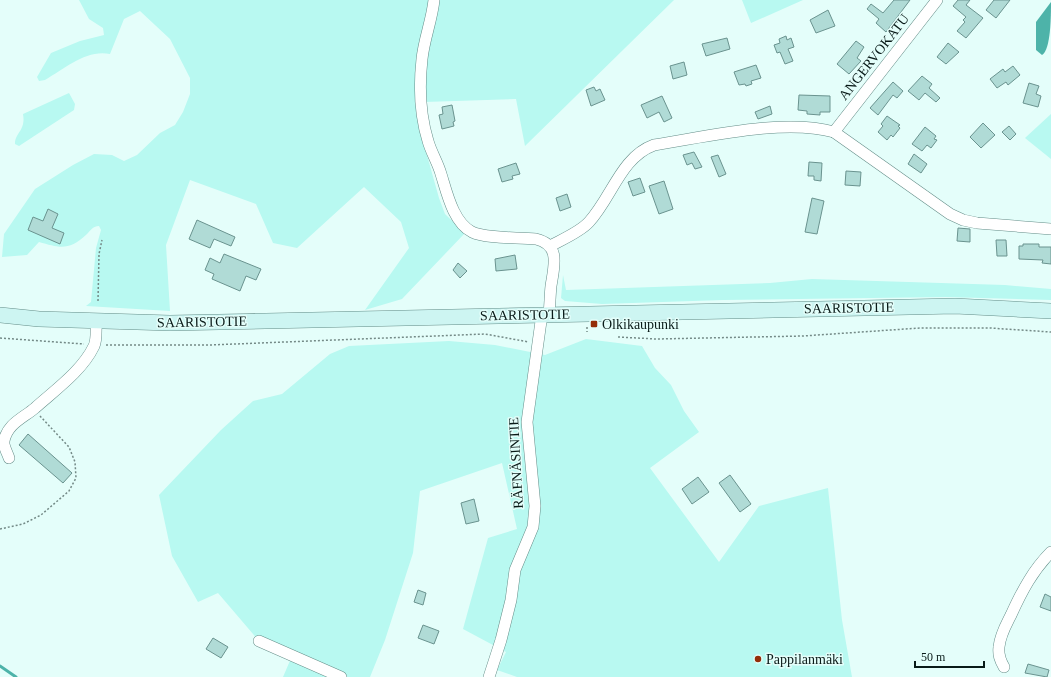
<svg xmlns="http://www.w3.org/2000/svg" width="1051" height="677" font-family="Georgia,serif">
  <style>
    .green { fill: #b8f9f1 }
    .water { fill: #4db3a9 }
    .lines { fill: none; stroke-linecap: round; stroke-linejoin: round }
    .stream { stroke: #4db3a9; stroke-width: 3 }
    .building { fill: #b0dbd6; stroke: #6a938f }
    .street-casing { stroke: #648d88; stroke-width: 12 }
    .secondary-casing { stroke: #648d88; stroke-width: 16 }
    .path { stroke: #748a87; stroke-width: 1.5; stroke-dasharray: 2 2; stroke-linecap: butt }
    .street { stroke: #fff; stroke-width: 11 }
    .secondary { stroke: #cdf5f2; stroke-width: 15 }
    .poi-dot { fill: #942e09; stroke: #e4fefa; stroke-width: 1.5 }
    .labels { text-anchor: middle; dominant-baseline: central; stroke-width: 3; stroke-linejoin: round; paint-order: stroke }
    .street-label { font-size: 14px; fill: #091a18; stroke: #e4fefa }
    .poi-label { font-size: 14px; fill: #091a18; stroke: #e4fefa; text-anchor: start }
  </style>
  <rect width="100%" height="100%" fill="#e4fefa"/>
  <!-- green -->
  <g class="green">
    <path d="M 79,0 L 430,0 L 423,141 L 439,198 L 445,214 L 465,233 L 402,299 L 365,310 L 409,248 L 401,222 L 364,187 L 297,248 L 273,243 L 256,204 L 190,180 L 166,245 L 170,311 L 86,306 L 91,302 L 96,248 L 101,230 L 99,226 C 93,226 91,230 87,234 C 69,251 60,248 39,242 L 27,255 L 2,257 L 4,234 L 35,189 L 73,165 L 94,154 L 112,155 L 124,161 L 137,155 L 160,133 L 175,125 L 183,112 L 190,94 L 190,78 L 170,39 L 140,11 L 124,19 L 110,54 C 87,49 65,68 45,80 L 39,81 L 37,77 L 51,53 L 80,41 L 104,35 L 103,28 L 89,19 Z"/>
    <polygon points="438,0 674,0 525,146 516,99 424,102 425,66"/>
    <polygon points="742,0 803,0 751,23"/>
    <path d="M 69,93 L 75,104 L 74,110 L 19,146 L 15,144 C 15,132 26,131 23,114 Z"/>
    <polygon points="1051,114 1051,159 1025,138"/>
    <polygon points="563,275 566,290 770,283 812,279 1005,285 1051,289 1051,300 945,297 723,300 602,304 565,301 561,298"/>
    <polygon points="586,339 642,346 655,368 671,385 684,411 699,432 650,468 719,562 759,506 828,488 842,620 852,677 517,677 497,670 506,652 463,629 488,538 517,529 502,463 420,491 413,553 385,640 370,677 283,677 292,656 259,641 218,593 198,602 172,556 159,495 221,430 253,401 282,394 330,354 349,346 449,341 495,345 545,355"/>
  </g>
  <!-- water -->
  <path class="water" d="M 1051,2 C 1051,14 1051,50 1042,55 L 1036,50 L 1036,22 Z"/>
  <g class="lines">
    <!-- stream -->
    <polyline class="stream" points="0,666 16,677"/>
  </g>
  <!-- building -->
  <g class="building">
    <polygon points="894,0 910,0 886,32 876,23 879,19 867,9 871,4 883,13"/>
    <polygon points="958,0 970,0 966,5 983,18 966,38 957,31 965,22 963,20 966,17 953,6"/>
    <polygon points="994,0 1010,0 996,18 986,10"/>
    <polygon points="828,10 835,26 816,33 810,20"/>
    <polygon points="786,36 787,40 791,38 794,47 788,49 793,61 785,64 780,52 777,53 774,45 780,43 779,39"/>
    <polygon points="727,38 730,49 706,56 702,44"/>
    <polygon points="856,41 864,47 857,58 861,61 849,74 837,64"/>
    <polygon points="948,43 959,52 946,64 937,57"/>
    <polygon points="684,62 687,75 673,79 670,66"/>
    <polygon points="756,65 761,78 751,81 752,84 746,86 745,84 739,85 734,72"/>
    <polygon points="1013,66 1020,75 1008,85 1006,82 997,88 990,79 1003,69 1005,72"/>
    <polygon points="922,76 932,84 929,88 940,98 936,102 925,93 919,100 908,91"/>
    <polygon points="893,82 903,91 897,98 893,95 878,115 870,108"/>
    <polygon points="1029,83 1039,86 1036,94 1041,96 1038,107 1023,103"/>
    <polygon points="594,87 596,91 600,89 605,100 591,106 586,90"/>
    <polygon points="799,95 830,96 830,112 820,112 820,115 807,114 807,111 798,110"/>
    <polygon points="662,96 672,118 664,122 659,112 647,118 641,105"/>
    <polygon points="452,105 455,121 453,122 454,126 442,129 439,115 443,114 442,107"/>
    <polygon points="770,106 772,114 758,119 755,112"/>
    <polygon points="887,116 900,125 898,126 900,128 893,137 891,135 887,140 878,132 883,126 881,124"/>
    <polygon points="983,123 995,135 981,148 970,137"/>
    <polygon points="1009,126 1016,134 1010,140 1002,132"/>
    <polygon points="925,127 936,136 934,139 937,140 931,148 927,145 922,151 912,144"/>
    <polygon points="694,152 702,167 695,169 692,163 687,165 683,155"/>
    <polygon points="914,154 927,164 921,173 908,164"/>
    <polygon points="718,155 726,174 719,177 711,157"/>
    <polygon points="809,162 822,163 821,181 814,180 814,176 808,176"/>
    <polygon points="516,163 520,174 512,176 513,179 502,182 498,169"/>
    <polygon points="846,171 861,172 860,186 845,185"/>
    <polygon points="640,178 645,192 633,196 628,182"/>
    <polygon points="664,181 673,209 659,214 649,186"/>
    <polygon points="567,194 571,207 560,211 556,198"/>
    <polygon points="812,198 824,201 817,234 805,232"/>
    <polygon points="48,209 58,214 52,228 64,233 60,244 28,230 33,217 43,221"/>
    <polygon points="197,220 235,237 231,246 214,239 210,248 189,239"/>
    <polygon points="958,228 970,229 970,242 957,241"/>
    <polygon points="996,240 1006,240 1007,256 997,256"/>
    <polygon points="1023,244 1039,244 1039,247 1051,247 1051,264 1042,263 1043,260 1019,259 1019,246 1023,246"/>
    <polygon points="224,254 261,269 256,280 246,276 240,291 212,279 214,274 205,270 210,258 220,263"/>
    <polygon points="515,255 517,269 496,271 495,259"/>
    <polygon points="458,263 467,271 460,278 453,270"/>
    <polygon points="28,434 72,473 63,483 19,445"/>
    <polygon points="730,475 751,504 740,512 719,483"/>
    <polygon points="698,477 709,492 692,504 682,489"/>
    <polygon points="474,499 479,521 466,524 461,503"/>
    <polygon points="418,590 426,593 423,605 414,602"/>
    <polygon points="1045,594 1051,597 1051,611 1040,607"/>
    <polygon points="423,625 439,631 434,644 418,638"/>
    <polygon points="213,638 228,647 221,658 206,649"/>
    <polygon points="1028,664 1049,670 1047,677 1025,673"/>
  </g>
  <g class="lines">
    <!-- street casing -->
    <g class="street-casing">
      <g id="street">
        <path d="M 434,0 C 432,20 424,39 422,59 C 419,86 420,115 428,141 C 431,152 438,163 441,174 C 447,193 453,222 472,232 C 487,239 518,237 536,239 C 561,245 554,266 551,286 C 550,295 550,305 549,314"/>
        <polyline points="834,132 937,0"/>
        <path d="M 550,246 C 563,239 580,232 589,222 C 612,197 621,157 654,145 C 706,137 784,118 834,132 L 950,214 L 963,220 L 977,223 L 1051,229"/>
        <path d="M 9,458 C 8,454 3,446 4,441 C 7,424 23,418 35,408 C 55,390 82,371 94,346 C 97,340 96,329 96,321"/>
        <polyline points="259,641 341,677"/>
        <path d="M 1004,667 C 1000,660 998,655 999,647 C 1000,635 1006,625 1011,615 C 1022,591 1033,570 1051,552"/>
        <polyline points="489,677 501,640 511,600 515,570 533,527 535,506 527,422 542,314"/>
      </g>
    </g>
    <!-- secondary casing -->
    <g class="secondary-casing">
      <polyline id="secondary" points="0,315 39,319 170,323 955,306 1051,311"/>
    </g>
    <!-- path -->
    <g class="path">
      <polyline points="98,301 99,254 102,240"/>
      <polyline points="587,327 587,332"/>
      <polyline points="618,337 656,339 803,336 920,328 990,328 1051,332"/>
      <polyline points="0,338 84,344"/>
      <polyline points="106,345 210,345 485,334 529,342"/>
      <polyline points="0,529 23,524 41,515 69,491 76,478 75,462 69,447 40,416"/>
    </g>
    <!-- street -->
    <use href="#street" class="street"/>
    <!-- secondary -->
    <use href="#secondary" class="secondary"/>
  </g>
  <!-- markers -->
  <g class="poi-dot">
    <rect x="590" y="320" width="8" height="8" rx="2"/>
    <circle cx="758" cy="659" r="4"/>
  </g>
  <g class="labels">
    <!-- street labels -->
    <g class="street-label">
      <text transform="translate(874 57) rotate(-52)">ANGERVOKATU</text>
      <text transform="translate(849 308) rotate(-1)">SAARISTOTIE</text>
      <text transform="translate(525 315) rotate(-1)">SAARISTOTIE</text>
      <text transform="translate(202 322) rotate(-1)">SAARISTOTIE</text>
      <text transform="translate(516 463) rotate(-93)">RÄFNÄSINTIE</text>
    </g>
    <!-- poi labels -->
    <g class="poi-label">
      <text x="602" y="324">Olkikaupunki</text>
      <text x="766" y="659">Pappilanmäki</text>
    </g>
  </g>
  <!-- scale -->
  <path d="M915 661v6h69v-6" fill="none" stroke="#091a18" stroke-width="2"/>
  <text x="921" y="661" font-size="12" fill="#091a18" stroke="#e4fefa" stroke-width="3" paint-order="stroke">50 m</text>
</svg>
